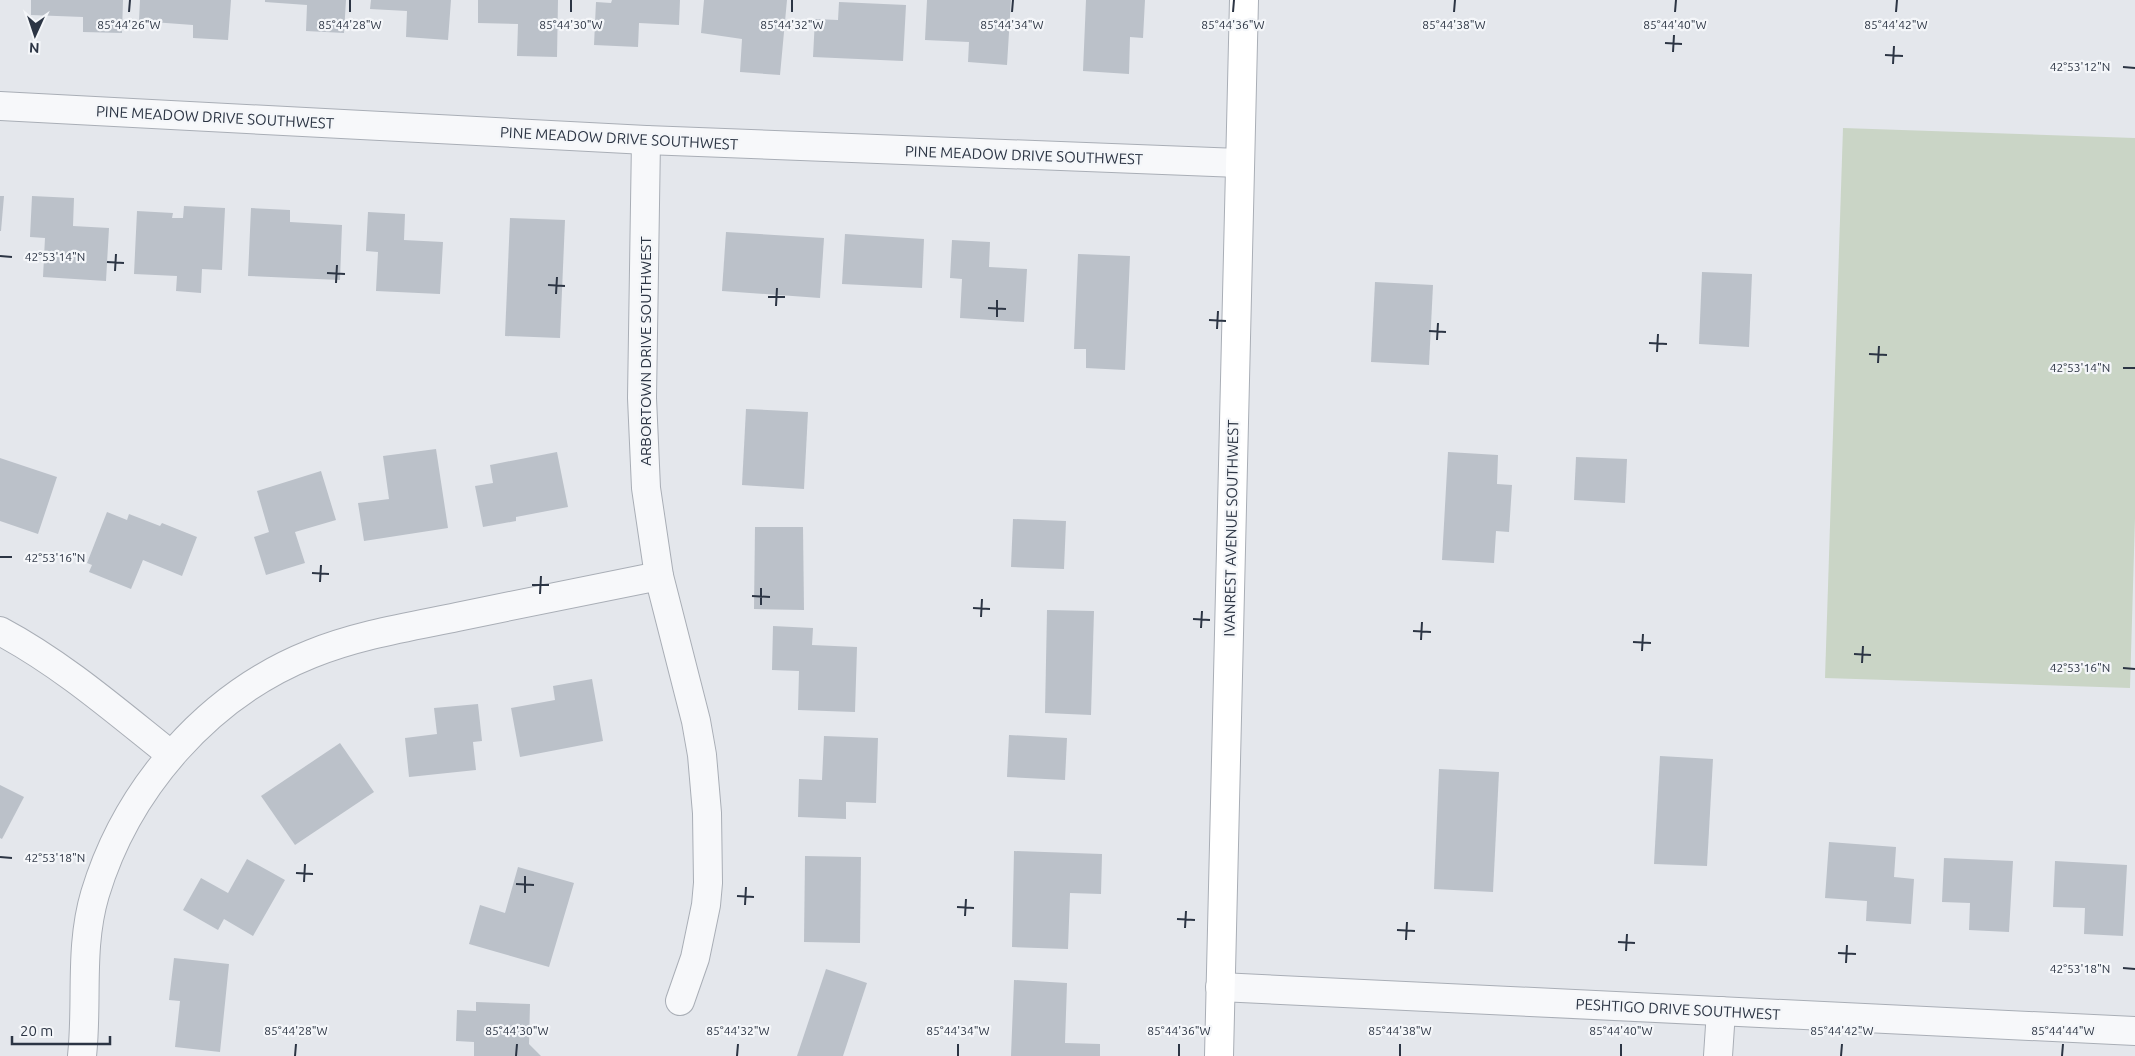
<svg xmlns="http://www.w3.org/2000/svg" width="2135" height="1056" font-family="Ubuntu,sans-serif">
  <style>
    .green { fill: #cad5c6 }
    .building { fill: #bbc1c9 }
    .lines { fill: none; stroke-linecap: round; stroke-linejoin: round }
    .street-casing { stroke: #a9aeb6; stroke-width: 30 }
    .secondary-casing { stroke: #a9aeb6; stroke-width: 30 }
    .street { stroke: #f7f8fa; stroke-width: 28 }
    .secondary { stroke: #fff; stroke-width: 28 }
    .ticks { fill: none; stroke: #2c3544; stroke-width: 2 }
    .labels { text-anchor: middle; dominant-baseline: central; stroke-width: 4.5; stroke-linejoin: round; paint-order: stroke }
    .street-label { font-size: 15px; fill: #2c3544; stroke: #f4f6f9 }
    .ticks-label { font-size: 12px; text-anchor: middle; fill: #2c3544; stroke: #f4f6f9; stroke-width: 4.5; stroke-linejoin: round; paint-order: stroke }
  </style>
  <rect width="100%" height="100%" fill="#e4e7ec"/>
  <!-- green -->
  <polygon class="green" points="1843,128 2135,138 2135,518 2130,688 1825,678"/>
  <!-- building -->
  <g class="building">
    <polygon points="31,0 123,0 122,33 83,32 83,17 31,15"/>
    <polygon points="140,0 231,0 228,40 193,38 193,25 139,21"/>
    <polygon points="265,0 346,0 344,33 306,31 307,5 265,2"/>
    <polygon points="371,0 451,0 448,40 406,37 407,11 370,9"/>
    <polygon points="478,0 558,0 557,57 517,56 518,24 478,23"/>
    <polygon points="612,0 680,0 679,25 639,23 638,47 594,45 596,2 611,3"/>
    <polygon points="704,0 787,0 780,75 740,72 742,39 701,33"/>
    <polygon points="927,0 1011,0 1007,65 968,62 969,42 925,40"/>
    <polygon points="1086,0 1145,0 1143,38 1130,37 1129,74 1083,71"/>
    <polygon points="839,2 906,5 903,61 813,57 815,19 838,20"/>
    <polygon points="0,196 4,196 1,231 0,231"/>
    <polygon points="32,196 74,198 73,226 109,228 106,281 43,277 45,238 30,237"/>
    <polygon points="184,206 225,208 222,270 202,269 201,293 176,291 177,276 134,274 137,211 173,213 172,218 183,218"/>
    <polygon points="251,208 290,210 290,222 342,225 340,280 248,276"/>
    <polygon points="368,212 405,214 404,240 443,242 440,294 376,291 378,252 366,251"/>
    <polygon points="510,218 565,220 560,338 505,336"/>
    <polygon points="726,232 824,238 820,298 722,291"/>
    <polygon points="845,234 924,239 922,288 842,284"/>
    <polygon points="952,240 990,242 989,267 1027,269 1024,322 960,318 962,279 950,278"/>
    <polygon points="1078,254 1130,256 1125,370 1086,368 1086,349 1074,349"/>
    <polygon points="1702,272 1752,274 1749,347 1699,344"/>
    <polygon points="1375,282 1433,285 1429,365 1371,362"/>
    <polygon points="746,409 808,412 804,489 742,485"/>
    <polygon points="436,449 448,528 364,541 358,503 389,499 383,456"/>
    <polygon points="557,452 568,507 516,517 516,521 483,527 475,486 493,483 490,465"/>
    <polygon points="1448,452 1498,455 1497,484 1512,485 1509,532 1496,531 1494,563 1442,560"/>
    <polygon points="1576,457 1627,459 1625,503 1574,500"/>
    <polygon points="0,458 57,477 38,534 0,521"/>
    <polygon points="321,471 336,520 295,532 305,563 266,575 254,537 269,532 257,491"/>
    <polygon points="107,512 127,520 129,514 160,526 162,523 197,537 182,576 143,560 131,589 89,572 92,565 87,563"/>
    <polygon points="1013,519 1066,521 1064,569 1011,567"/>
    <polygon points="755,527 803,527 804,610 754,609"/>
    <polygon points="1047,610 1094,611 1091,715 1045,713"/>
    <polygon points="773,626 813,628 812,645 857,647 855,712 798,710 799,671 772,670"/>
    <polygon points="592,679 603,741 520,757 511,708 555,700 553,686"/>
    <polygon points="478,704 482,741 473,742 476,770 409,777 405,738 437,734 434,708"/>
    <polygon points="1009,735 1067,738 1065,780 1007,777"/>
    <polygon points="824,736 878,738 876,803 846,802 846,819 798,817 799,779 822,780"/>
    <polygon points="340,743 374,792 295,845 261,796"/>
    <polygon points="1660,756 1713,759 1707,866 1654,864"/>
    <polygon points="1439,769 1499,772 1493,892 1434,889"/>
    <polygon points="0,785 24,797 2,839 0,838"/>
    <polygon points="1829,842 1896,847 1894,877 1914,879 1911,924 1866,921 1867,901 1825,898"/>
    <polygon points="1014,851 1102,854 1101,894 1070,893 1068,949 1012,947"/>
    <polygon points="805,856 861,857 860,943 804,942"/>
    <polygon points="1944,858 2013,861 2009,932 1969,930 1970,903 1942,902"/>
    <polygon points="247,859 285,880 253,936 224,919 218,930 183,910 201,878 228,893"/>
    <polygon points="2055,861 2127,865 2123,936 2084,934 2085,908 2053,907"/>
    <polygon points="518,867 574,883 549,967 469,944 480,905 505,913"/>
    <polygon points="174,958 229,964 220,1052 175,1047 180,1001 169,1000"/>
    <polygon points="826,969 867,983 843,1056 797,1056"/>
    <polygon points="1014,980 1067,983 1065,1043 1100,1044 1100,1056 1011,1056"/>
    <polygon points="476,1002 530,1004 529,1044 541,1056 474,1056 474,1042 456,1041 457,1010 476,1011"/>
  </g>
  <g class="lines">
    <!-- street casing -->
    <g class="street-casing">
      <g id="street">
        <polyline points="0,106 646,140 1239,163"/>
        <polyline points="646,140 642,398 646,488 659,576 696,721 702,755 707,813 708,883 706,905 695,958 680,1001"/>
        <path d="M 0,631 C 62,664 116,711 170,754"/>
        <polyline points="1220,987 2135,1031"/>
        <path d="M 82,1056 C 88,1002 79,948 95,894 C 127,788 208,695 311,654 C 358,635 408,627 457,617 C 524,603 591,590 659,576"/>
        <polyline points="1718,1056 1721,1011"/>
      </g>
    </g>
    <!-- secondary casing -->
    <g class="secondary-casing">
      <polyline id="secondary" points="1219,1056 1244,0"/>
    </g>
    <!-- street -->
    <use href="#street" class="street"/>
    <!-- secondary -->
    <use href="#secondary" class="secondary"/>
  </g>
  <!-- ticks -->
  <path class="ticks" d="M 129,12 L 130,0M 350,12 L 350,0M 571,12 L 571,0M 792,12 L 792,0M 1012,12 L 1013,0M 1233,12 L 1234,0M 1454,12 L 1455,0M 1675,12 L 1676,0M 1896,12 L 1897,0M 1665,43 L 1682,44M 1673,52 L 1674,35M 1885,55 L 1903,56M 1893,64 L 1894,46M 2123,67 L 2135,68M 0,256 L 12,257M 107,262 L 124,263M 115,271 L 116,254M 327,273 L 345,274M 336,283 L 337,265M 548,285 L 565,286M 556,294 L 557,277M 768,297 L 785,297M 776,306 L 777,288M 988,308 L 1006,309M 997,317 L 997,300M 1209,320 L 1226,321M 1217,329 L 1218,311M 1429,331 L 1446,332M 1437,340 L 1438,323M 1649,343 L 1667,344M 1657,352 L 1658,334M 1869,354 L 1887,355M 1878,363 L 1879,346M 2123,368 L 2135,368M 0,557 L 12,557M 312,573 L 329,574M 320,582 L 321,565M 532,585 L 549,585M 540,594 L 541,576M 752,596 L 770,597M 761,605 L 761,588M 973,608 L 990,609M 981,617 L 982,599M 1193,619 L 1210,620M 1201,628 L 1202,611M 1413,631 L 1431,632M 1421,640 L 1422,622M 1633,642 L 1651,643M 1642,651 L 1643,634M 1854,654 L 1871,655M 1862,663 L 1863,646M 2123,668 L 2135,669M 0,857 L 12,858M 296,873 L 313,874M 304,882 L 305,864M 516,884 L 534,885M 525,893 L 525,876M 737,896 L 754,897M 745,905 L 746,887M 957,907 L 974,908M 965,916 L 966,899M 1177,919 L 1195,920M 1185,928 L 1186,911M 1397,930 L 1415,931M 1406,940 L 1407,922M 1618,942 L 1635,943M 1626,951 L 1627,934M 1838,953 L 1856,954M 1846,963 L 1847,945M 2123,968 L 2135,969M 295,1056 L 296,1044M 516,1056 L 517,1044M 737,1056 L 738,1044M 958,1056 L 958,1044M 1179,1056 L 1179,1044M 1400,1056 L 1400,1044M 1621,1056 L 1621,1044M 1841,1056 L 1842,1044M 2062,1056 L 2063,1044"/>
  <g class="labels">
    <!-- street labels -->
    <g class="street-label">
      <text transform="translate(215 117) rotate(3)">PINE MEADOW DRIVE SOUTHWEST</text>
      <text transform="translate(619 138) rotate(3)">PINE MEADOW DRIVE SOUTHWEST</text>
      <text transform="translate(1024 155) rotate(2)">PINE MEADOW DRIVE SOUTHWEST</text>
      <text transform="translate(645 351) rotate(-90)">ARBORTOWN DRIVE SOUTHWEST</text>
      <text transform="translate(1231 528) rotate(-89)">IVANREST AVENUE SOUTHWEST</text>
      <text transform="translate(1678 1009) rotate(3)">PESHTIGO DRIVE SOUTHWEST</text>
    </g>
  </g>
  <g class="ticks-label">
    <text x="1012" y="29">85°44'34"W</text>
    <text x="129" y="29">85°44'26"W</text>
    <text x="350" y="29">85°44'28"W</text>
    <text x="571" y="29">85°44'30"W</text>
    <text x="792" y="29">85°44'32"W</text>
    <text x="1233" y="29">85°44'36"W</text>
    <text x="1454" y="29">85°44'38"W</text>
    <text x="1675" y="29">85°44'40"W</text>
    <text x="1896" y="29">85°44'42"W</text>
    <text x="2080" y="71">42°53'12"N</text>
    <text x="55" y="261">42°53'14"N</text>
    <text x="2080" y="372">42°53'14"N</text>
    <text x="55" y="562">42°53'16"N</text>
    <text x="2080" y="672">42°53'16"N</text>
    <text x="55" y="862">42°53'18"N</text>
    <text x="2080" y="973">42°53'18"N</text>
    <text x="296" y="1035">85°44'28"W</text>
    <text x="517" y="1035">85°44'30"W</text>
    <text x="738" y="1035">85°44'32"W</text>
    <text x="958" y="1035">85°44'34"W</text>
    <text x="1179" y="1035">85°44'36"W</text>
    <text x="1400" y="1035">85°44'38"W</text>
    <text x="1621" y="1035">85°44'40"W</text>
    <text x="1842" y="1035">85°44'42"W</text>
    <text x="2063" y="1035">85°44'44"W</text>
  </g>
  <!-- north arrow -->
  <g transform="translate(35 35) rotate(183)" stroke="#f4f6f9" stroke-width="4" paint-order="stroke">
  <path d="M0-4L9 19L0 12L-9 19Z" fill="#2c3544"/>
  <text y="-8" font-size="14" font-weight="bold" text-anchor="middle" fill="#2c3544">N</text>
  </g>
  <!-- scale -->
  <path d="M12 1036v8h98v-8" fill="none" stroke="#2c3544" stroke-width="2.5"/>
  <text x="20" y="1036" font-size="15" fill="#2c3544" stroke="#f4f6f9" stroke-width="4" paint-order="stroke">20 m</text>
</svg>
